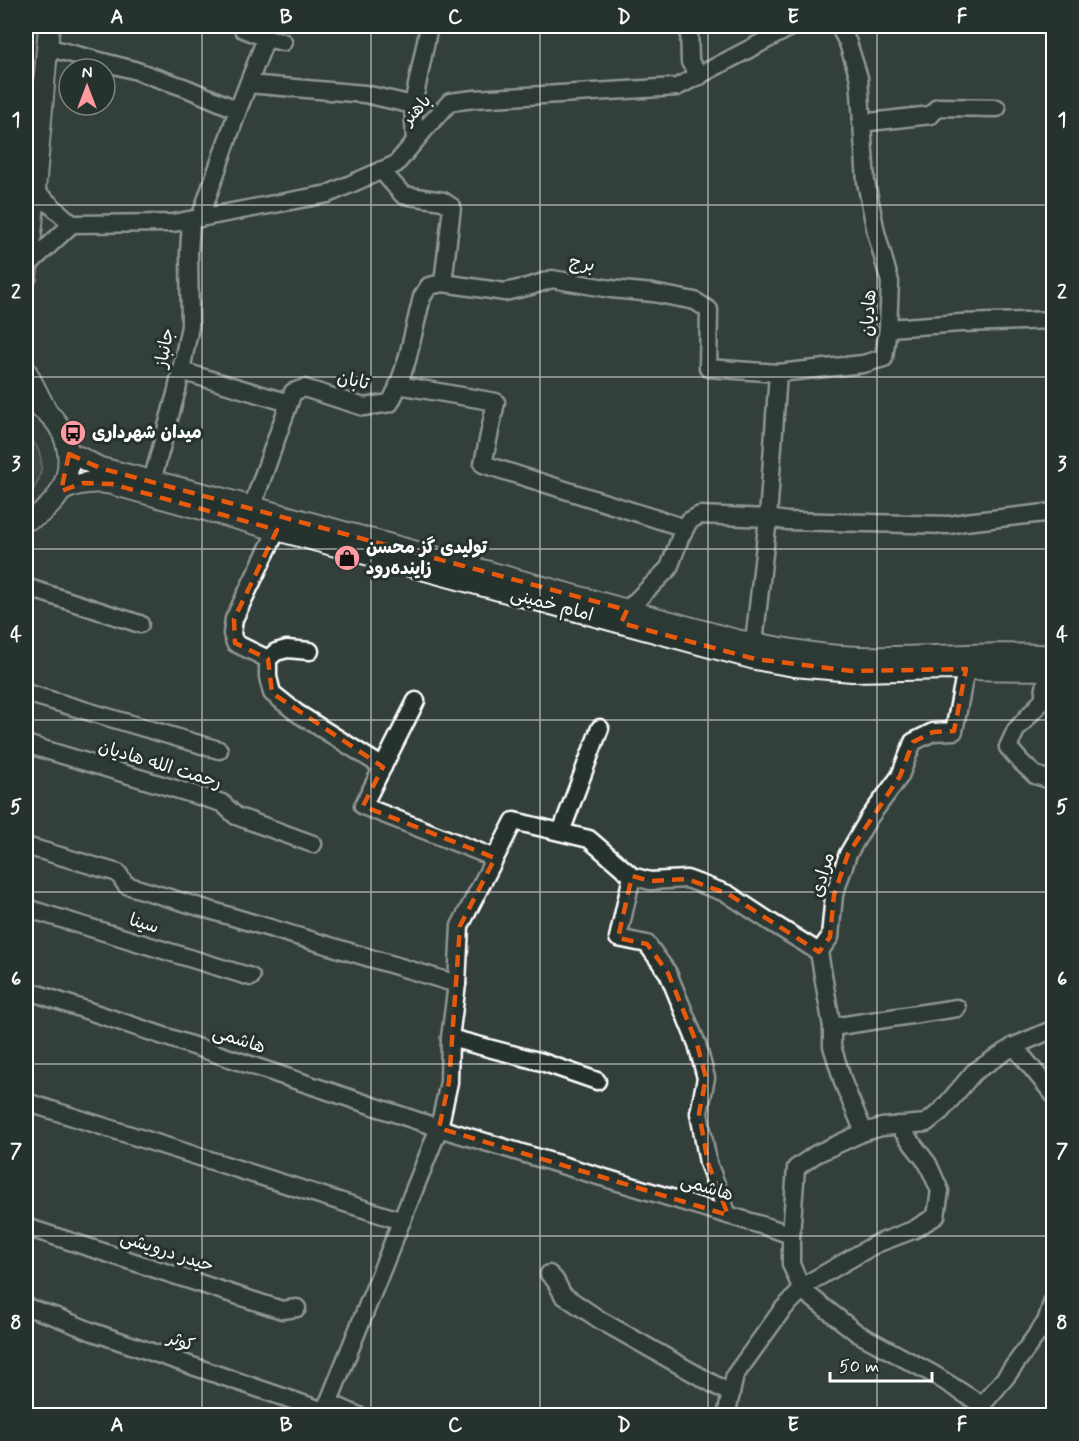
<svg xmlns="http://www.w3.org/2000/svg" width="1079" height="1441" font-family="Mynerve,'Playpen Sans Arabic',sans-serif">
  <style>
    .green { fill: #4d5853; stroke: #a6aca9; stroke-width: 1.5 }
    .lines { fill: none; stroke-linecap: round; stroke-linejoin: round }
    .minor-casing { stroke: #fff; stroke-width: 21 }
    .major-casing { stroke: #fff; stroke-width: 24 }
    .minor { stroke: #26332d; stroke-width: 16 }
    .major { stroke: #26332d; stroke-width: 20 }
    .marked { fill: none; stroke: #e8590c; stroke-width: 4.5; stroke-dasharray: 12 8; stroke-linejoin: round }
    .grid { fill: none; stroke: #fff; stroke-width: 1.5; stroke-opacity: 0.55 }
    .labels { text-anchor: middle; dominant-baseline: central; stroke-width: 6; stroke-linejoin: round; paint-order: stroke }
    .street-label { font-size: 18px; fill: #fff; stroke: #26332d }
    .poi-label { font-size: 18px; font-weight: bold; fill: #fff; stroke: #26332d; text-anchor: start }
    .neatline { fill: none; stroke: #fff; stroke-width: 2 }
    .grid-label { font-size: 20px; text-anchor: middle; font-weight: bold; fill: #fff }
  </style>
  <rect width="100%" height="100%" fill="#333f3a"/>
  <filter id="ink" filterUnits="userSpaceOnUse"><feTurbulence type="fractalNoise" baseFrequency=".0167" numOctaves="2"/><feDisplacementMap in="SourceGraphic" scale="12" xChannelSelector="R" yChannelSelector="G"/><feConvolveMatrix kernelMatrix="1 2 1 2 8 2 1 2 1" color-interpolation-filters="sRGB"/></filter>
  <g filter="url(#ink)">
    <!-- green -->
    <path class="green" d="M 26,434 C 48,453 45,479 26,499 Z"/>
    <g class="lines">
      <!-- minor casing -->
      <g class="minor-casing">
        <g id="minor">
          <polyline points="244,26 243,29 266,38 283,42"/>
          <polyline points="689,26 690,62 700,76"/>
          <polyline points="46,47 134,70 186,88 238,110"/>
          <polyline points="248,84 365,94 413,105"/>
          <polyline points="861,123 931,115 938,107 997,108"/>
          <polyline points="415,141 413,105 429,26"/>
          <polyline points="381,170 403,195 443,201 452,207 443,283 505,292 531,286 552,279 611,289 653,293 695,301 709,310 708,368 778,373"/>
          <polyline points="200,218 238,110 266,38"/>
          <polyline points="72,224 173,223 328,194 396,164 426,128 450,102 474,99 677,87 793,26"/>
          <polyline points="27,266 72,224 35,191"/>
          <polyline points="888,328 961,323 1054,320"/>
          <polyline points="181,371 289,403"/>
          <polyline points="398,385 496,402 483,464 685,528"/>
          <polyline points="152,481 177,390 190,326 189,253 191,220"/>
          <polyline points="252,507 293,392 304,388 364,407 390,403 397,389 407,360 422,297 429,286 443,283"/>
          <polyline points="26,587 140,624"/>
          <polyline points="627,610 669,568 680,538 689,521 700,515 768,518 787,521 950,525 965,522 1054,512"/>
          <polyline points="754,643 768,518 778,373 863,364 884,358 888,328 890,282 876,232 866,182 859,78 848,43 839,26"/>
          <polyline points="310,651 287,649 276,652 268,659 268,677 272,693 297,713 383,767"/>
          <polyline points="268,659 235,643 232,634 234,619 277,530"/>
          <polyline points="1048,670 1043,700 1016,730 1008,747 1021,762 1035,775 1054,781"/>
          <polyline points="26,693 219,750"/>
          <polyline points="416,701 363,806 495,858"/>
          <polyline points="26,744 222,803 236,816 313,844"/>
          <polyline points="561,832 600,728"/>
          <polyline points="26,846 118,873 126,885 457,984"/>
          <polyline points="632,876 618,938 647,944 668,973 697,1044 706,1078 699,1113 708,1163 728,1215"/>
          <polyline points="26,908 251,977"/>
          <polyline points="26,990 439,1128 771,1228 791,1235"/>
          <polyline points="832,1027 957,1008"/>
          <polyline points="450,1038 542,1062 597,1081"/>
          <polyline points="1014,1046 1054,1095"/>
          <polyline points="26,1102 402,1221"/>
          <polyline points="864,1132 844,1085 832,1046 832,1027 819,952 830,937 834,895 848,854 869,818 900,776 913,742 933,732 954,731 966,669"/>
          <polyline points="26,1227 282,1310 297,1308"/>
          <polyline points="549,1274 555,1280 563,1295 600,1320 731,1394"/>
          <polyline points="26,1307 54,1316 93,1332 324,1411"/>
          <polyline points="328,1402 359,1416"/>
          <polyline points="982,1405 933,1374 857,1333 802,1290 791,1264 791,1235 796,1168 816,1154 864,1132 882,1127 926,1123 941,1111 974,1072 1014,1046 1054,1029"/>
          <polyline points="323,1416 439,1128 449,1082 450,1038 457,984 460,926 514,821 589,839 632,876 650,881 687,879 728,894 769,921 819,952"/>
          <polyline points="726,1416 735,1375 782,1310 810,1282 876,1244 913,1230 936,1216 940,1191 928,1164 898,1125"/>
          <polyline points="978,1416 982,1405 1005,1378 1046,1322 1054,1297"/>
        </g>
      </g>
      <!-- major casing -->
      <g class="major-casing">
        <g id="major">
          <polyline points="26,277 32,225 49,26"/>
          <polyline points="26,371 47,412"/>
          <path d="M 26,401 C 71,415 83,474 49,506 C 43,512 34,518 26,520"/>
          <path d="M 69,454 L 79,457 L 100,468 L 220,498 L 736,640 C 777,647 818,656 860,657 C 924,659 989,651 1054,656"/>
          <path d="M 61,491 C 78,482 94,481 112,484 L 277,530 L 755,659 L 794,666 L 852,671 L 951,669 L 1054,670"/>
        </g>
      </g>
      <!-- minor -->
      <use href="#minor" class="minor"/>
      <!-- major -->
      <use href="#major" class="major"/>
    </g>
  </g>
  <!-- marked area -->
  <path d="M0 0H1079V1441H0ZM 69,454 L 100,468 L 627,610 L 621,623 L 755,659 L 852,671 L 966,669 L 954,731 L 933,732 L 913,742 L 900,776 L 848,854 L 834,895 L 830,937 L 819,952 L 728,894 L 687,879 L 650,881 L 632,876 L 618,938 L 647,944 L 668,973 L 697,1044 L 706,1078 L 699,1113 L 708,1163 L 728,1215 L 439,1128 L 449,1082 L 460,926 L 495,858 L 363,806 L 383,767 L 272,693 L 268,659 L 235,643 L 234,619 L 277,530 L 112,484 L 83,483 L 61,491 Z" fill="#333f3a" fill-opacity=".55" fill-rule="evenodd"/>
  <path class="marked" d="M 69,454 L 100,468 L 627,610 L 621,623 L 755,659 L 852,671 L 966,669 L 954,731 L 933,732 L 913,742 L 900,776 L 848,854 L 834,895 L 830,937 L 819,952 L 728,894 L 687,879 L 650,881 L 632,876 L 618,938 L 647,944 L 668,973 L 697,1044 L 706,1078 L 699,1113 L 708,1163 L 728,1215 L 439,1128 L 449,1082 L 460,926 L 495,858 L 363,806 L 383,767 L 272,693 L 268,659 L 235,643 L 234,619 L 277,530 L 112,484 L 83,483 L 61,491 Z"/>
  <!-- grid -->
  <path class="grid" d="M 202,26 L 202,1416M 371,26 L 371,1416M 540,26 L 540,1416M 708,26 L 708,1416M 877,26 L 877,1416M 26,205 L 1054,205M 26,377 L 1054,377M 26,549 L 1054,549M 26,720 L 1054,720M 26,892 L 1054,892M 26,1064 L 1054,1064M 26,1236 L 1054,1236"/>
  <!-- icons -->
  <defs>
    <g id="bus-disc" transform="scale(1.35)"><circle r="9.5" fill="#ff9aa2" stroke="#26332d"/><path d="M-5-6H5V4H4V6H2V4H-2V6H-4V4H-5ZM-3.5-4V0h7V-4ZM-3.5 1.2v1.5H-2V1.2ZM2 1.2v1.5H3.5V1.2Z" fill="#111"/></g>
    <g id="shop-disc" transform="scale(1.35)"><circle r="9.5" fill="#ff9aa2" stroke="#26332d"/><path d="M-5-2.5h2.3a2.7 3.5 0 0 1 5.4 0H5L5.5 6h-11ZM-1.5-2.5h3a1.5 2.3 0 0 0-3 0Z" fill="#111"/></g>
  </defs>
  <g fill-rule="evenodd">
    <use href="#bus-disc" x="73" y="433"/>
    <use href="#shop-disc" x="347" y="558"/>
  </g>
  <g class="labels">
    <!-- street labels -->
    <g class="street-label">
      <text transform="translate(417 110) rotate(-48)">باهنر</text>
      <text transform="translate(582 264) rotate(10)">برج</text>
      <text transform="translate(869 313) rotate(-86)">هادیان</text>
      <text transform="translate(165 348) rotate(-79)">جانباز</text>
      <text transform="translate(353 381) rotate(12)">تابان</text>
      <text transform="translate(552 605) rotate(15)">امام خمینی</text>
      <text transform="translate(160 765) rotate(17)">رحمت الله هادیان</text>
      <text transform="translate(823 875) rotate(-74)">مرادی</text>
      <text transform="translate(144 924) rotate(17)">سینا</text>
      <text transform="translate(239 1040) rotate(18)">هاشمی</text>
      <text transform="translate(707 1188) rotate(17)">هاشمی</text>
      <text transform="translate(167 1252) rotate(18)">حیدر درویشی</text>
      <text transform="translate(181 1342) rotate(19)">کوثر</text>
    </g>
    <!-- poi labels -->
    <g class="poi-label">
      <text x="92" y="433">میدان شهرداری</text>
      <text x="366" y="548">تولیدی گز محسن<tspan x="366" dy="21">زاینده‌رود</tspan></text>
    </g>
  </g>
  <!-- margin -->
  <rect width="1079" height="1441" fill="none" stroke="#26332d" stroke-width="66"/>
  <!-- north arrow -->
  <g transform="translate(87 87)"><circle r="28" fill="#26332d" stroke="#7d8581" stroke-width="1.5"/>
  <path d="M0-4.5L10 22L0 15L-10 22Z" fill="#ff9aa2"/>
  <text y="-9" font-size="16" font-weight="bold" text-anchor="middle" fill="#ffffff">N</text>
  </g>
  <!-- scale -->
  <path d="M830 1372v9h102v-9" fill="none" stroke="#ffffff" stroke-width="3"/>
  <text x="839" y="1372" font-size="18" fill="#ffffff" stroke="#26332d" stroke-width="4.5" paint-order="stroke">50 m</text>
  <rect x="33" y="33" width="1013" height="1375" class="neatline"/>
  <g class="grid-label">
    <text x="117" y="23">A</text>
    <text x="286" y="23">B</text>
    <text x="455" y="23">C</text>
    <text x="624" y="23">D</text>
    <text x="793" y="23">E</text>
    <text x="962" y="23">F</text>
    <text x="16" y="126">1</text>
    <text x="1062" y="126">1</text>
    <text x="16" y="298">2</text>
    <text x="1062" y="298">2</text>
    <text x="16" y="470">3</text>
    <text x="1062" y="470">3</text>
    <text x="16" y="641">4</text>
    <text x="1062" y="641">4</text>
    <text x="16" y="813">5</text>
    <text x="1062" y="813">5</text>
    <text x="16" y="985">6</text>
    <text x="1062" y="985">6</text>
    <text x="16" y="1157">7</text>
    <text x="1062" y="1157">7</text>
    <text x="16" y="1329">8</text>
    <text x="1062" y="1329">8</text>
    <text x="117" y="1431">A</text>
    <text x="286" y="1431">B</text>
    <text x="455" y="1431">C</text>
    <text x="624" y="1431">D</text>
    <text x="793" y="1431">E</text>
    <text x="962" y="1431">F</text>
  </g>
</svg>
